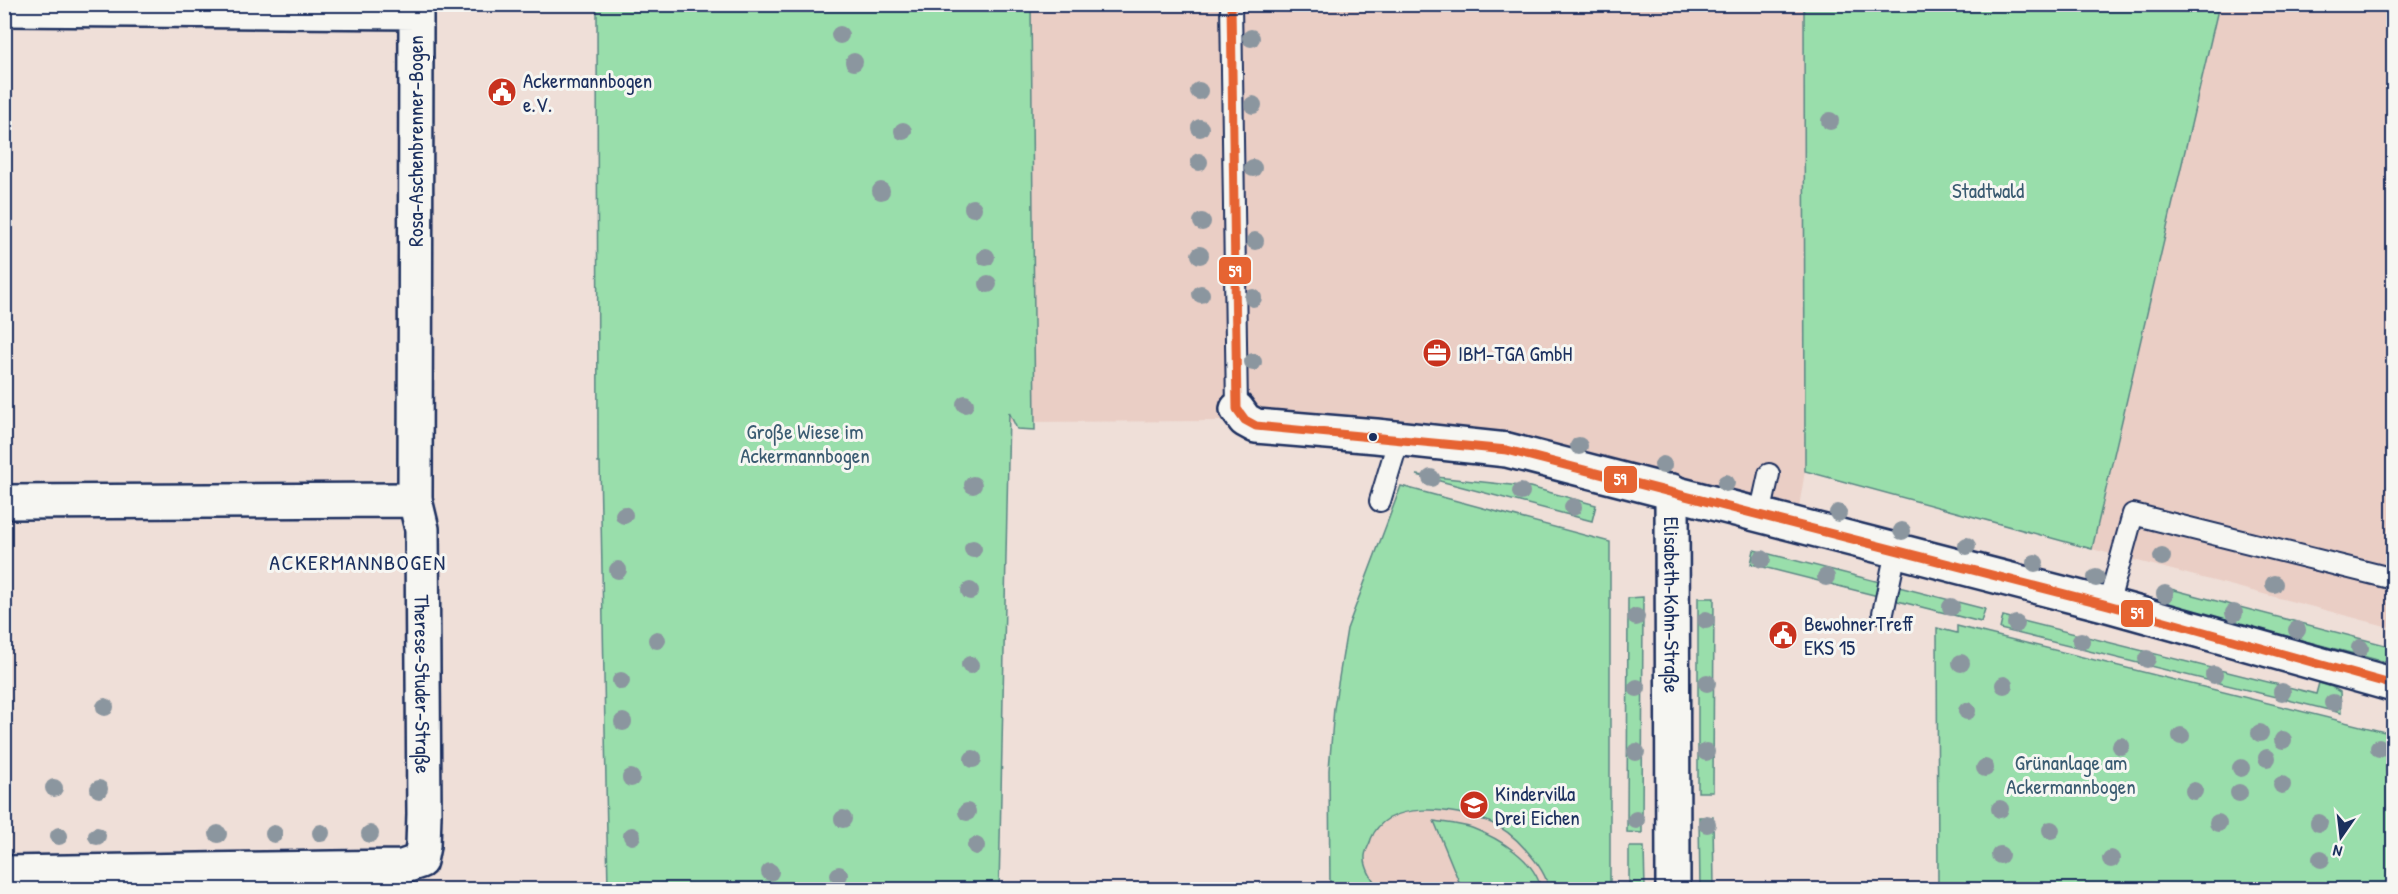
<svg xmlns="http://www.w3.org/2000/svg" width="2398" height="894" font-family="'Patrick Hand',sans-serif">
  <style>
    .built { fill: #eacec5 }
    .green { fill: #99deab; stroke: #5a8684; stroke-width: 1.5 }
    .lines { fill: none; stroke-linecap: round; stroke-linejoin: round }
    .service-casing { stroke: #1b2f5e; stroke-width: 24 }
    .minor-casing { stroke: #1b2f5e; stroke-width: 38 }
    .service { stroke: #f6f6f2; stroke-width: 20 }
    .minor { stroke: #f6f6f2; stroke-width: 33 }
    .bus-1-casing { stroke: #f6f6f2; stroke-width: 14 }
    .bus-1 { stroke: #e66432; stroke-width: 9 }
    .tree { fill: #8b969f }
    .bus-dot { fill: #1b2f5e; stroke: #f6f6f2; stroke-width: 2 }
    .labels { text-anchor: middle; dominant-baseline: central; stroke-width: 6; stroke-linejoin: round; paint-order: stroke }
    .poi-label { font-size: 21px; fill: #1b2f5e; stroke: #f6f6f2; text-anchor: start }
    .street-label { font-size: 21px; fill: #1b2f5e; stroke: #f6f6f2 }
    .park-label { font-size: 21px; fill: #3a5b71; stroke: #f6f6f2 }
    .neighbourhood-label { font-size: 22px; letter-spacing: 1.5px; fill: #1b2f5e; stroke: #f6f6f2 }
    .line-badge { stroke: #f6f6f2; stroke-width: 2 }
    .badge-label { font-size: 16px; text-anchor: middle; font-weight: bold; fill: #fff }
  </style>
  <rect width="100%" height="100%" fill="#efdfd8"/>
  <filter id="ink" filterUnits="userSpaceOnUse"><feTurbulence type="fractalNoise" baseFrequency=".0167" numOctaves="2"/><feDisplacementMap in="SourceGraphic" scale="12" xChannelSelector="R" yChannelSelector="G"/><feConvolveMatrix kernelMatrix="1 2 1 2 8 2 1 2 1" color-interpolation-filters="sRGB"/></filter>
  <g filter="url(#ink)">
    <!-- built -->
    <g class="built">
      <polygon points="1011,5 1804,5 1805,471 1797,519 1505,441 1227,421 1009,422"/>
      <polygon points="2219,5 2353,5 2393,15 2393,628 2092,549"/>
      <polygon points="1337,771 1610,772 1610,889 1337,890"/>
    </g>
    <!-- green -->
    <g class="green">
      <polygon points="597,5 1031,5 1035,430 1017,429 1009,412 999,889 608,889 600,463 598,463"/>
      <polygon points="1804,5 2219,5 2092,549 1805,471"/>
      <polygon points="1417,475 1530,487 1596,505 1592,521"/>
      <path d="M 1401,486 L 1610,542 L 1610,889 L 1549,889 C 1546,874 1537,862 1527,851 C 1516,838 1503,827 1487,821 C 1455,809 1387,798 1371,839 C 1370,844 1365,851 1365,856 C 1364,868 1373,880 1379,889 L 1330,889 L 1329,770 L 1334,708 L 1347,629 Z"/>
      <polygon points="1754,550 1985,609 1981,622 1751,564"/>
      <polygon points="2163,587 2393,647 2393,664 2159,603"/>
      <polygon points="1643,597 1642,833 1627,832 1628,598"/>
      <polygon points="1698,598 1714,598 1713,792 1698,792"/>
      <polygon points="2003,616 2316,694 2319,683 2332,687 2340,692 2341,713 2000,629"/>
      <polygon points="1957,626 2393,734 2393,889 1938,889 1937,628 1957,633"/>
      <polygon points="1699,817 1713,817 1714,889 1700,889"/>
      <path d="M 1434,821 C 1446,823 1460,824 1472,828 C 1498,838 1535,859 1541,889 L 1462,889 Z"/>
      <polygon points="1629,847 1644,847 1645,889 1629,889"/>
    </g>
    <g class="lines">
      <!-- service casing -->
      <g class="service-casing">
        <g id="service">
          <polyline points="1231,4 1237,409"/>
          <polyline points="1380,501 1399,438"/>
          <polyline points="1760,515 1769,474"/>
          <polyline points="2108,605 2133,514 2394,579"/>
          <polyline points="1883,613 1896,551"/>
        </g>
      </g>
      <!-- minor casing -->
      <g class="minor-casing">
        <g id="minor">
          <polyline points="4,9 416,12 415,500"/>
          <polyline points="1237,409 1245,420 1256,426 1376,436 1507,450 2108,605 2394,685"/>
          <path id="s1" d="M 1672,491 L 1673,890"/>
          <path id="s2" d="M 4,502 L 415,500 L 422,529 L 424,814 L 423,846 L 420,861 L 402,867 L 4,873"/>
        </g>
      </g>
      <!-- service -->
      <use href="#service" class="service"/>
      <!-- minor -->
      <use href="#minor" class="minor"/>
      <!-- bus-1 casing -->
      <g class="bus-1-casing">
        <polyline id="bus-1" points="1231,4 1237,409 1245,420 1256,426 1507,450 2108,605 2394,685"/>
      </g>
      <!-- bus-1 -->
      <use href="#bus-1" class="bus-1"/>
    </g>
    <!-- trees -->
    <g class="tree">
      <circle cx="840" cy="35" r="9"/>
      <circle cx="1251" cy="38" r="9"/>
      <circle cx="854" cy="62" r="9"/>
      <circle cx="1199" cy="91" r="9"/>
      <circle cx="1253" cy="105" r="9"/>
      <circle cx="1830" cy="121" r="9"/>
      <circle cx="1200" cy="128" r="9"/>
      <circle cx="903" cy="131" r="9"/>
      <circle cx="1199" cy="162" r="9"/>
      <circle cx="1253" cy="168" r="9"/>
      <circle cx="881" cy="191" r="9"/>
      <circle cx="973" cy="208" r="9"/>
      <circle cx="1202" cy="222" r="9"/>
      <circle cx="1255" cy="241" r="9"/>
      <circle cx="1200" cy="255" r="9"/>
      <circle cx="986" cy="257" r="9"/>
      <circle cx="988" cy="284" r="9"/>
      <circle cx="1201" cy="294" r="9"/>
      <circle cx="1253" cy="298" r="9"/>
      <circle cx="1253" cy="362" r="9"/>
      <circle cx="965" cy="404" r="9"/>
      <circle cx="1579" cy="446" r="9"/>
      <circle cx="1663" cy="465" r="9"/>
      <circle cx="1431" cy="478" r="9"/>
      <circle cx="1726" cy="483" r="9"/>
      <circle cx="973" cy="485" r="9"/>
      <circle cx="1521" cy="492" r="9"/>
      <circle cx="1573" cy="507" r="9"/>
      <circle cx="1838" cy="513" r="9"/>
      <circle cx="624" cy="515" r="9"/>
      <circle cx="1902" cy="531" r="9"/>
      <circle cx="1967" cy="546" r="9"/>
      <circle cx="973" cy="549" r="9"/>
      <circle cx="2162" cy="557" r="9"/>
      <circle cx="1762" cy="559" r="9"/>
      <circle cx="2035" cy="563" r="9"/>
      <circle cx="618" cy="570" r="9"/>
      <circle cx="1826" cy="577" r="9"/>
      <circle cx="2096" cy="578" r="9"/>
      <circle cx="2274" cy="584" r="9"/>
      <circle cx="970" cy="591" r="9"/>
      <circle cx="2165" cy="594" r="9"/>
      <circle cx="1951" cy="607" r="9"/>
      <circle cx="2234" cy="613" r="9"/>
      <circle cx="1636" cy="617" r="9"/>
      <circle cx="1706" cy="620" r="9"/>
      <circle cx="2016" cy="624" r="9"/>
      <circle cx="2297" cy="630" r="9"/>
      <circle cx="657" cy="640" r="9"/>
      <circle cx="2081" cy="641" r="9"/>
      <circle cx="2360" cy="648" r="9"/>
      <circle cx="2147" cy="659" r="9"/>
      <circle cx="1961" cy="663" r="9"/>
      <circle cx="970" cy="665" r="9"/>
      <circle cx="2214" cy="675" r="9"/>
      <circle cx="621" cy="681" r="9"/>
      <circle cx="1707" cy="683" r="9"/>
      <circle cx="2004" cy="685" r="9"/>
      <circle cx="1637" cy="688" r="9"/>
      <circle cx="2282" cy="692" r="9"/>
      <circle cx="2333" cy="703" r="9"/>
      <circle cx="105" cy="707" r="9"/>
      <circle cx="1967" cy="711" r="9"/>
      <circle cx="623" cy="722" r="9"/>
      <circle cx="2260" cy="733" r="9"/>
      <circle cx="2181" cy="736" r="9"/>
      <circle cx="2283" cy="740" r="9"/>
      <circle cx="2121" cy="746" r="9"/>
      <circle cx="2379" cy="748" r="9"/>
      <circle cx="1636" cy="752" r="9"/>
      <circle cx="1706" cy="752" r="9"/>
      <circle cx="2267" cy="758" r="9"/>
      <circle cx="973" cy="759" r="9"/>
      <circle cx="1985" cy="768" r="9"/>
      <circle cx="2241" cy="768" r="9"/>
      <circle cx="631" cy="778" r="9"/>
      <circle cx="2282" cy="785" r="9"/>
      <circle cx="54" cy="788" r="9"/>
      <circle cx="99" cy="789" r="9"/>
      <circle cx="2194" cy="791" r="9"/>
      <circle cx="2239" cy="793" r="9"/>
      <circle cx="2000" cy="809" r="9"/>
      <circle cx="967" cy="812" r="9"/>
      <circle cx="843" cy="819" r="9"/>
      <circle cx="1636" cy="820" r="9"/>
      <circle cx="2218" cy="823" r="9"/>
      <circle cx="2319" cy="823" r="9"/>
      <circle cx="1707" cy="824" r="9"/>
      <circle cx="2051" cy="830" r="9"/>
      <circle cx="321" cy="833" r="9"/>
      <circle cx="218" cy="834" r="9"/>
      <circle cx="274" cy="834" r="9"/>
      <circle cx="370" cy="834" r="9"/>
      <circle cx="59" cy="836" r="9"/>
      <circle cx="97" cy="836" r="9"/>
      <circle cx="632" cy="836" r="9"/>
      <circle cx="976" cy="846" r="9"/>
      <circle cx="2000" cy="855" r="9"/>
      <circle cx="2111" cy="859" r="9"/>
      <circle cx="2321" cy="859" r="9"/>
      <circle cx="770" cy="872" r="9"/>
      <circle cx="839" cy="875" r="9"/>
    </g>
  </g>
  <!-- icons -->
  <defs>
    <g id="civic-disc" transform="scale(1.5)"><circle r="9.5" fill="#c8321e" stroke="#f6f6f2"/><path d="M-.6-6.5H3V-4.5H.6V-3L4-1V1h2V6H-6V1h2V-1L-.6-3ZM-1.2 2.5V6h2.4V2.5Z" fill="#fff"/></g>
    <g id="office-disc" transform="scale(1.5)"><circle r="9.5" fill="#c8321e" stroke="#f6f6f2"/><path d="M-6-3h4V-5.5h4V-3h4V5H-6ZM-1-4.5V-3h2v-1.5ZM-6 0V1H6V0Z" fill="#fff"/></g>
    <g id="school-disc" transform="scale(1.5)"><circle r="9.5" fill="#c8321e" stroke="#f6f6f2"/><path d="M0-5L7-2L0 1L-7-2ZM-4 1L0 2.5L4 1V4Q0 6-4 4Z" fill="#fff"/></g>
  </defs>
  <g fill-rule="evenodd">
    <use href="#civic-disc" x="502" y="92"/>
    <use href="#office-disc" x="1437" y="353"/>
    <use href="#civic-disc" x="1783" y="635"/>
    <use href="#school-disc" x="1474" y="805"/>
  </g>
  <!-- markers -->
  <circle class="bus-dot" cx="1373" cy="437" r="5"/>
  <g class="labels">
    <!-- poi labels -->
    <g class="poi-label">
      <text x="523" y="80">Ackermannbogen<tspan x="523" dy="24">e.V.</tspan></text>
      <text x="1458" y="353">IBM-TGA GmbH</text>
      <text x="1804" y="623">BewohnerTreff<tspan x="1804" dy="24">EKS 15</tspan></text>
      <text x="1495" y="793">Kindervilla<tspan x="1495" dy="24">Drei Eichen</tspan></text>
    </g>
    <!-- street labels -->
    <g class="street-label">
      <text transform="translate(415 141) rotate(-90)">Rosa-Aschenbrenner-Bogen</text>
      <text stroke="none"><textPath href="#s1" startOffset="114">Elisabeth-Kohn-Straße</textPath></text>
      <text stroke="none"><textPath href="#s2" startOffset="596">Therese-Studer-Straße</textPath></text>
    </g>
    <!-- park labels -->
    <g class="park-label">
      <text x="1988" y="190">Stadtwald</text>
      <text x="805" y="431">Große Wiese im<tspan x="805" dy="24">Ackermannbogen</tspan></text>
      <text x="2071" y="762">Grünanlage am<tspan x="2071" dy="24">Ackermannbogen</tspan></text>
    </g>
    <!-- neighbourhood labels -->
    <g class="neighbourhood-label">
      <text x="358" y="562">ACKERMANNBOGEN</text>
    </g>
  </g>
  <g class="line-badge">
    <rect x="1218" y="256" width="34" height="29" rx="6" fill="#e66432"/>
    <rect x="1603" y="465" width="35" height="29" rx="6" fill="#e66432"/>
    <rect x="2120" y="599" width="34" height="29" rx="6" fill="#e66432"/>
  </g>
  <g class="badge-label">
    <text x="1235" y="277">59</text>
    <text x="1620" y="485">59</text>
    <text x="2137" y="619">59</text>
  </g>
  <!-- margin -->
  <rect width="2398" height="894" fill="none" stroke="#f6f6f2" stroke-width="24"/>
  <rect x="12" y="12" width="2374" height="870" fill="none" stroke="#1b2f5e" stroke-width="2" filter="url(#ink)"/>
  <!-- north arrow -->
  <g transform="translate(2341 837) rotate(194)" stroke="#f6f6f2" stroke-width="4.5" paint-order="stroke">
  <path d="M0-4.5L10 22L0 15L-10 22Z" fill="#1b2f5e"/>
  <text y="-9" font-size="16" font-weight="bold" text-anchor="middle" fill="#1b2f5e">N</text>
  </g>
</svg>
